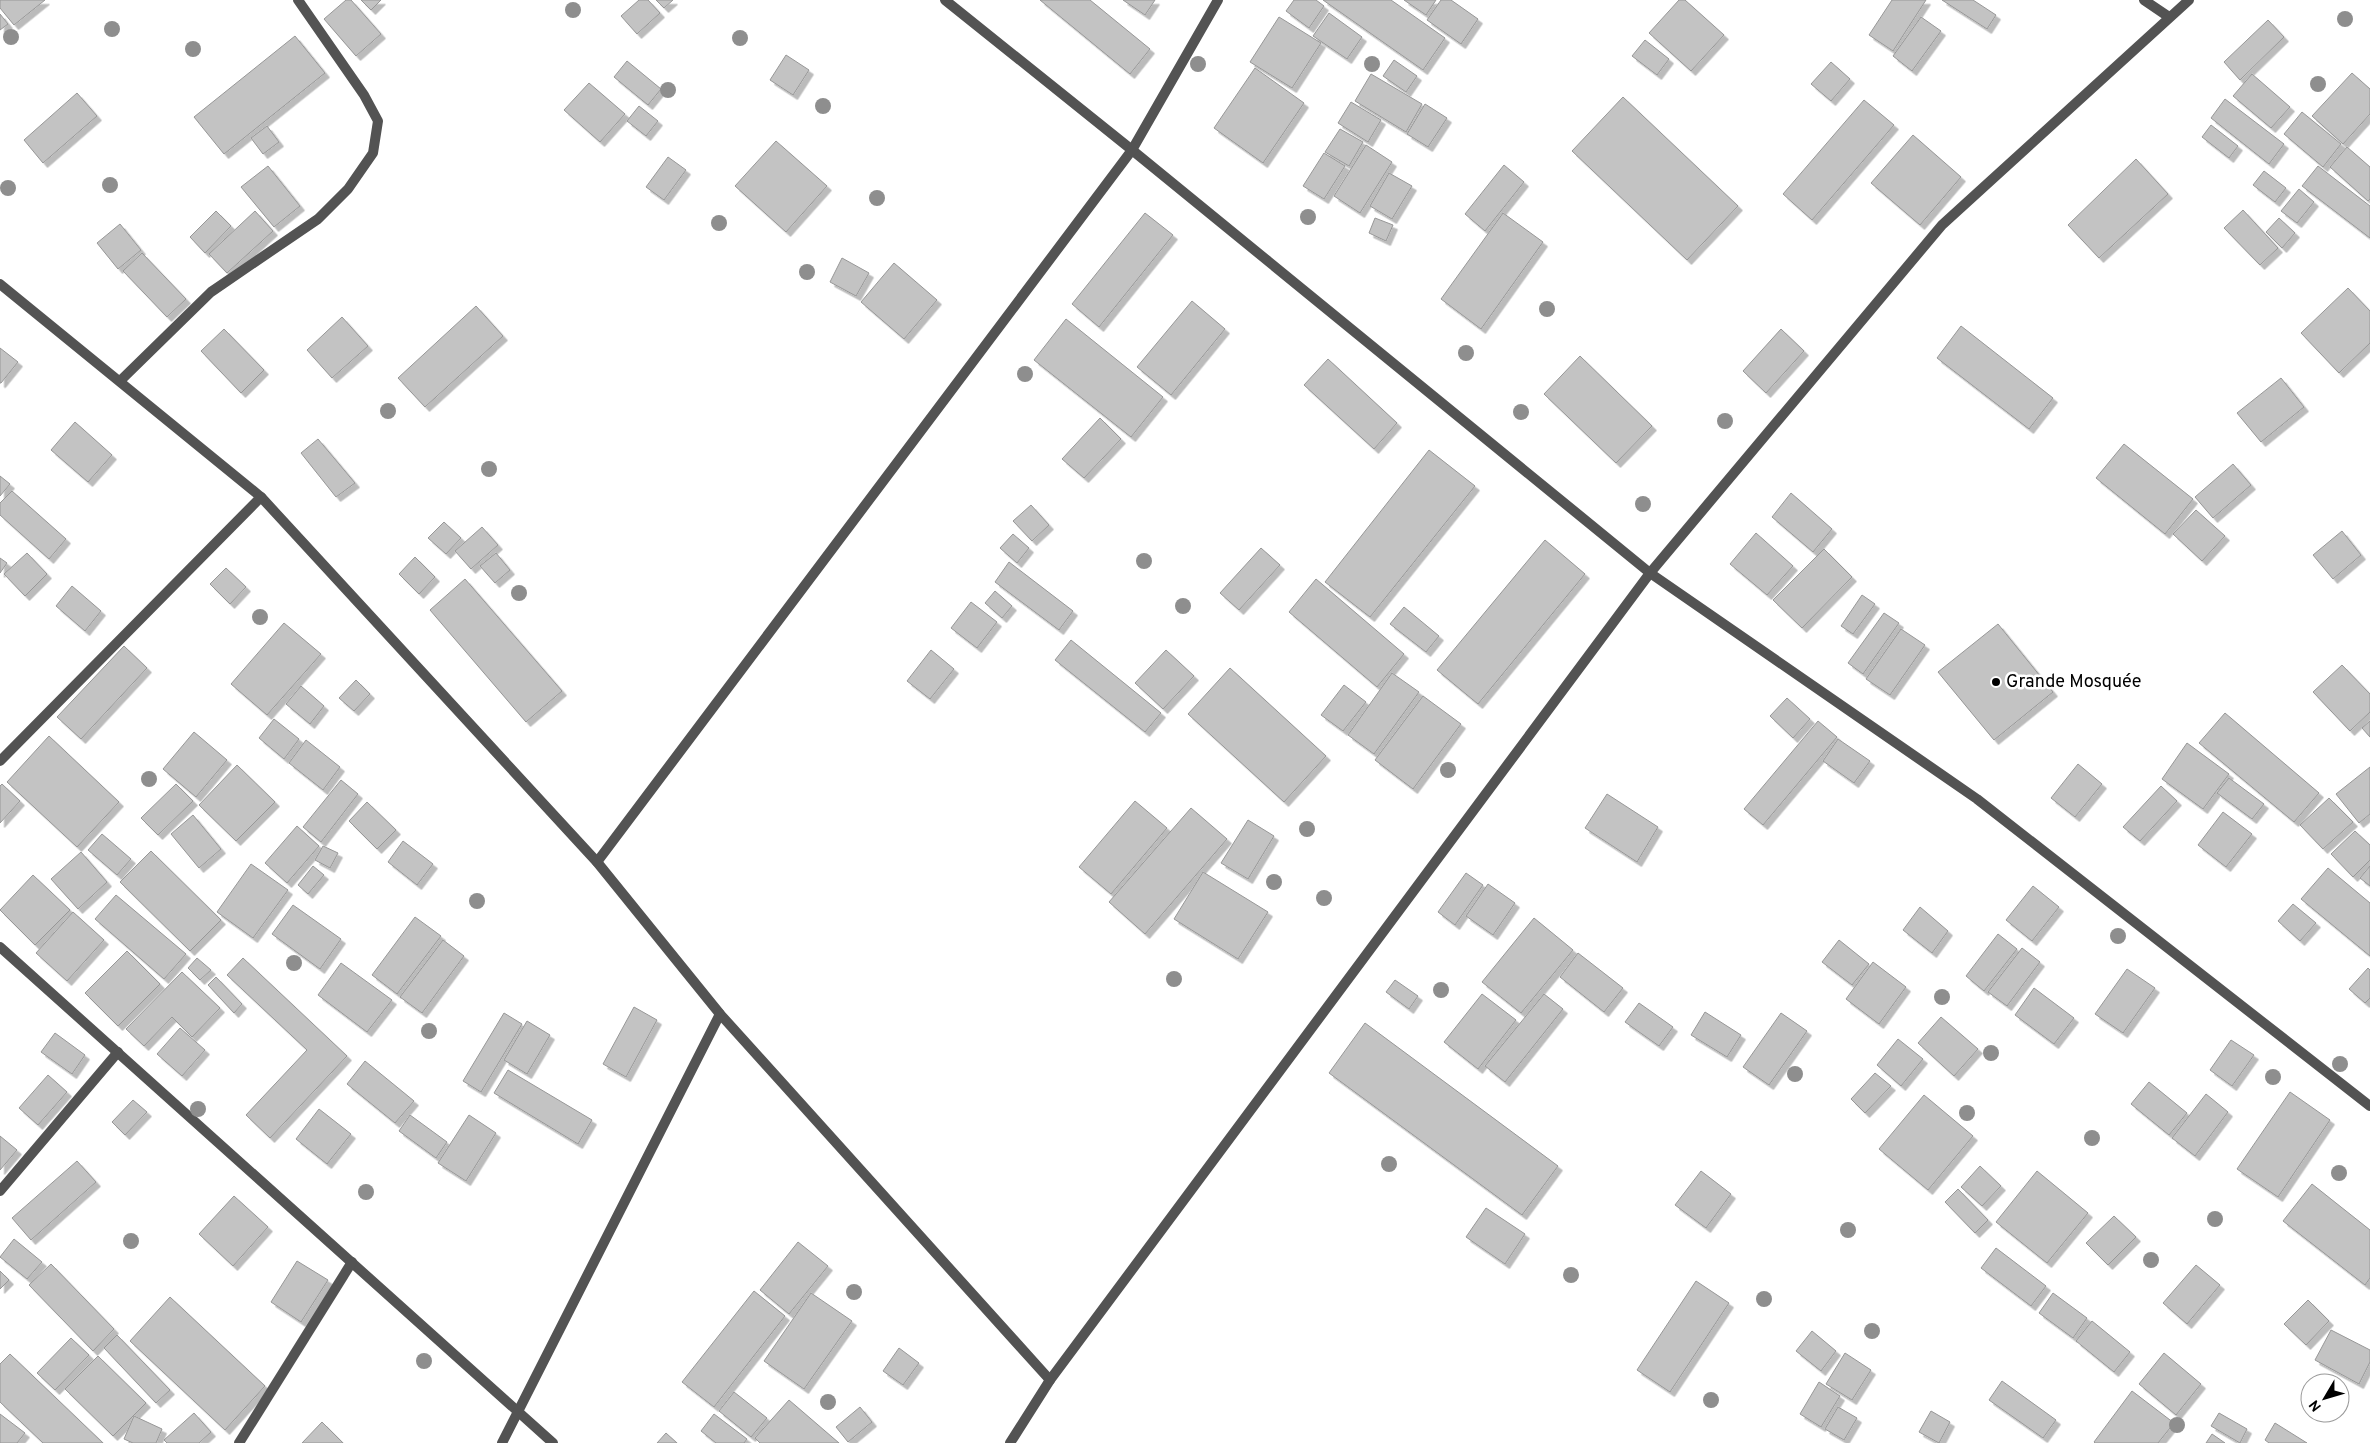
<svg xmlns="http://www.w3.org/2000/svg" width="2370" height="1443" font-family="Overpass,sans-serif">
  <style>
    .building { fill: #c3c3c3; stroke: #979797; filter: url(#shadow) }
    .lines { fill: none; stroke-linecap: round; stroke-linejoin: round }
    .minor { stroke: #535353; stroke-width: 10 }
    .tree { fill: #8e8e8e }
    .poi-dot { fill: #000; stroke: #fff; stroke-width: 2 }
    .labels { text-anchor: middle; dominant-baseline: central; stroke-width: 5; stroke-linejoin: round; paint-order: stroke }
    .poi-label { font-size: 18px; fill: #000; stroke: #fff; text-anchor: start }
  </style>
  <defs>
    <filter id="shadow"><feDropShadow dx="4.5" dy="4.5" stdDeviation="0" flood-color="#0004"/></filter>
  </defs>
  <rect width="100%" height="100%" fill="#fff"/>
  <!-- building -->
  <g class="building">
    <polygon points="0,0 45,0 14,25 0,8"/>
    <polygon points="346,0 351,0 381,34 356,56 324,19"/>
    <polygon points="361,0 381,0 371,10"/>
    <polygon points="639,0 648,0 660,13 637,34 621,16"/>
    <polygon points="656,0 673,0 664,8"/>
    <polygon points="1040,0 1090,0 1150,49 1130,74"/>
    <polygon points="1123,0 1155,0 1145,15"/>
    <polygon points="1294,0 1316,0 1324,6 1309,28 1286,11"/>
    <polygon points="1323,0 1391,0 1445,38 1423,70"/>
    <polygon points="1404,0 1436,0 1426,15"/>
    <polygon points="1441,0 1451,0 1478,19 1461,44 1427,20"/>
    <polygon points="1679,0 1685,0 1724,35 1691,71 1649,33"/>
    <polygon points="1892,0 1926,0 1893,51 1869,35"/>
    <polygon points="1942,0 1973,0 1996,15 1987,29"/>
    <polygon points="1329,13 1362,37 1347,59 1313,36"/>
    <polygon points="0,14 8,24 0,30"/>
    <polygon points="1279,17 1321,43 1292,88 1250,62"/>
    <polygon points="1921,17 1941,31 1912,71 1893,56"/>
    <polygon points="2268,20 2284,37 2240,80 2224,62"/>
    <polygon points="295,36 325,73 224,154 194,117"/>
    <polygon points="1645,40 1669,59 1657,75 1632,56"/>
    <polygon points="786,55 809,70 793,95 770,80"/>
    <polygon points="1394,60 1417,76 1406,92 1383,76"/>
    <polygon points="627,61 661,89 648,105 614,77"/>
    <polygon points="1831,62 1850,79 1831,101 1811,84"/>
    <polygon points="1255,68 1304,103 1263,163 1214,128"/>
    <polygon points="2352,73 2370,89 2370,114 2343,144 2312,116"/>
    <polygon points="1371,74 1422,104 1406,132 1355,101"/>
    <polygon points="2252,74 2290,107 2271,128 2233,96"/>
    <polygon points="589,83 625,114 600,142 564,110"/>
    <polygon points="77,93 97,116 43,163 24,140"/>
    <polygon points="1623,97 1738,206 1687,260 1572,151"/>
    <polygon points="2225,99 2284,144 2269,164 2211,118"/>
    <polygon points="1864,100 1894,125 1812,220 1783,194"/>
    <polygon points="1351,102 1381,120 1368,142 1338,123"/>
    <polygon points="1425,104 1447,118 1428,147 1407,134"/>
    <polygon points="639,106 658,121 646,136 627,121"/>
    <polygon points="2302,112 2341,144 2323,167 2284,134"/>
    <polygon points="2211,125 2238,146 2229,158 2202,137"/>
    <polygon points="267,126 279,142 263,154 251,138"/>
    <polygon points="1340,129 1363,142 1349,166 1325,152"/>
    <polygon points="1913,135 1961,177 1920,225 1871,183"/>
    <polygon points="776,141 827,186 786,232 735,186"/>
    <polygon points="1366,145 1392,162 1360,213 1334,196"/>
    <polygon points="2347,147 2370,167 2370,199 2368,201 2330,167"/>
    <polygon points="1324,153 1345,166 1324,199 1303,186"/>
    <polygon points="668,157 686,170 664,200 646,187"/>
    <polygon points="2136,159 2168,194 2099,258 2068,225"/>
    <polygon points="1504,165 1524,182 1485,231 1465,214"/>
    <polygon points="268,166 300,206 274,227 241,187"/>
    <polygon points="2318,166 2370,206 2370,238 2302,186"/>
    <polygon points="2264,171 2286,188 2275,202 2253,185"/>
    <polygon points="1389,173 1412,186 1392,219 1370,206"/>
    <polygon points="2299,189 2314,202 2297,223 2281,211"/>
    <polygon points="2243,210 2278,248 2260,265 2224,228"/>
    <polygon points="216,211 231,226 205,253 190,237"/>
    <polygon points="255,211 273,231 227,273 209,254"/>
    <polygon points="1145,213 1173,235 1099,327 1072,304"/>
    <polygon points="1503,213 1543,242 1481,329 1441,299"/>
    <polygon points="1375,218 1393,225 1386,241 1369,233"/>
    <polygon points="2279,218 2295,233 2282,248 2266,232"/>
    <polygon points="120,224 141,250 118,269 97,243"/>
    <polygon points="142,253 186,299 167,317 123,271"/>
    <polygon points="842,258 869,273 856,296 830,282"/>
    <polygon points="894,263 937,300 904,339 861,302"/>
    <polygon points="2348,288 2370,311 2370,343 2339,373 2301,333"/>
    <polygon points="1192,301 1225,329 1171,395 1137,367"/>
    <polygon points="476,306 503,336 425,407 398,378"/>
    <polygon points="342,317 368,346 332,378 307,350"/>
    <polygon points="1066,319 1163,397 1131,437 1034,360"/>
    <polygon points="1961,326 2053,398 2029,429 1937,358"/>
    <polygon points="224,329 264,370 241,393 201,351"/>
    <polygon points="1781,329 1804,351 1766,393 1743,371"/>
    <polygon points="0,348 18,362 1,383 0,383"/>
    <polygon points="1580,356 1652,426 1616,463 1544,394"/>
    <polygon points="1328,359 1397,423 1374,449 1304,385"/>
    <polygon points="2281,378 2304,407 2261,442 2237,413"/>
    <polygon points="1100,418 1121,439 1084,478 1062,459"/>
    <polygon points="75,422 112,455 88,482 51,450"/>
    <polygon points="318,439 355,483 336,497 301,453"/>
    <polygon points="2124,444 2193,499 2165,534 2096,478"/>
    <polygon points="1429,450 1475,486 1370,617 1325,582"/>
    <polygon points="2233,464 2251,485 2213,518 2195,497"/>
    <polygon points="0,476 10,484 0,496"/>
    <polygon points="12,491 66,539 49,559 0,515 0,503"/>
    <polygon points="1791,493 1832,529 1813,552 1772,517"/>
    <polygon points="1031,505 1049,525 1032,541 1013,521"/>
    <polygon points="2196,510 2225,536 2202,561 2173,534"/>
    <polygon points="444,522 461,538 446,554 428,538"/>
    <polygon points="482,527 498,545 471,569 455,551"/>
    <polygon points="2342,531 2361,555 2333,579 2313,555"/>
    <polygon points="1756,533 1793,566 1767,595 1730,564"/>
    <polygon points="1013,534 1029,548 1017,563 1000,548"/>
    <polygon points="1545,540 1585,574 1478,704 1437,670"/>
    <polygon points="1261,548 1280,565 1239,610 1220,593"/>
    <polygon points="1824,549 1852,577 1802,628 1773,600"/>
    <polygon points="27,553 47,574 25,596 4,574"/>
    <polygon points="496,553 510,570 495,583 480,566"/>
    <polygon points="415,557 435,577 419,594 399,574"/>
    <polygon points="0,558 7,563 0,573"/>
    <polygon points="1009,562 1073,611 1059,630 995,582"/>
    <polygon points="226,568 246,587 230,604 210,584"/>
    <polygon points="465,579 562,691 526,722 430,610"/>
    <polygon points="1316,579 1404,654 1377,687 1289,612"/>
    <polygon points="72,586 101,611 85,631 56,606"/>
    <polygon points="995,591 1012,606 1002,618 985,603"/>
    <polygon points="1862,595 1875,604 1853,634 1841,626"/>
    <polygon points="971,602 997,622 977,648 951,628"/>
    <polygon points="1404,607 1439,636 1426,652 1390,624"/>
    <polygon points="1884,613 1899,623 1863,674 1848,663"/>
    <polygon points="284,623 321,654 267,715 231,684"/>
    <polygon points="1998,624 2053,692 1994,740 1938,672"/>
    <polygon points="1901,629 1925,645 1890,695 1866,679"/>
    <polygon points="1071,640 1161,713 1145,732 1055,660"/>
    <polygon points="124,646 147,668 81,739 57,717"/>
    <polygon points="931,650 954,669 930,699 907,681"/>
    <polygon points="1166,650 1194,676 1163,709 1135,683"/>
    <polygon points="2342,665 2370,694 2370,712 2350,731 2313,692"/>
    <polygon points="1230,668 1326,756 1284,802 1188,714"/>
    <polygon points="1392,673 1419,692 1374,754 1348,735"/>
    <polygon points="356,680 370,694 354,711 339,698"/>
    <polygon points="1344,685 1366,702 1343,731 1321,715"/>
    <polygon points="301,686 324,706 310,724 286,704"/>
    <polygon points="1423,696 1461,724 1413,789 1375,760"/>
    <polygon points="1787,698 1810,719 1793,738 1770,716"/>
    <polygon points="2225,713 2319,793 2294,822 2199,743"/>
    <polygon points="274,719 299,739 284,759 259,738"/>
    <polygon points="1818,721 1837,737 1763,825 1744,809"/>
    <polygon points="2370,721 2370,737 2362,728"/>
    <polygon points="194,732 227,760 196,797 163,769"/>
    <polygon points="49,736 119,802 77,847 7,782"/>
    <polygon points="1838,739 1870,761 1854,783 1823,761"/>
    <polygon points="306,740 340,767 323,790 289,763"/>
    <polygon points="2187,743 2229,774 2203,809 2162,779"/>
    <polygon points="2078,764 2102,784 2075,817 2051,798"/>
    <polygon points="237,765 275,802 236,841 199,805"/>
    <polygon points="2370,767 2370,814 2359,823 2336,794"/>
    <polygon points="2229,778 2264,804 2252,819 2217,793"/>
    <polygon points="341,780 358,794 321,842 303,827"/>
    <polygon points="2,784 20,801 0,823 0,786"/>
    <polygon points="176,784 193,801 158,835 141,818"/>
    <polygon points="2161,786 2177,801 2140,841 2123,827"/>
    <polygon points="1607,794 1658,827 1637,862 1585,828"/>
    <polygon points="2329,798 2353,822 2323,849 2300,825"/>
    <polygon points="1135,801 1167,828 1111,894 1079,867"/>
    <polygon points="367,802 396,830 377,849 349,821"/>
    <polygon points="1191,808 1227,839 1145,934 1109,902"/>
    <polygon points="2223,812 2252,834 2226,867 2198,845"/>
    <polygon points="193,815 221,849 199,868 171,834"/>
    <polygon points="1248,820 1274,836 1248,879 1221,863"/>
    <polygon points="297,826 319,846 287,883 265,863"/>
    <polygon points="2355,831 2370,845 2370,860 2353,877 2331,854"/>
    <polygon points="102,834 131,859 117,875 88,850"/>
    <polygon points="403,841 433,864 417,885 388,862"/>
    <polygon points="323,846 338,853 330,868 315,860"/>
    <polygon points="151,851 221,920 190,951 120,882"/>
    <polygon points="81,852 107,882 78,909 51,879"/>
    <polygon points="251,864 288,890 253,938 217,912"/>
    <polygon points="313,866 324,875 308,894 298,885"/>
    <polygon points="2370,866 2370,886 2360,878"/>
    <polygon points="2328,868 2370,903 2370,956 2301,899"/>
    <polygon points="1203,872 1268,912 1238,959 1174,919"/>
    <polygon points="1466,873 1483,885 1455,925 1438,912"/>
    <polygon points="33,875 70,910 35,945 0,910"/>
    <polygon points="1488,884 1515,903 1493,935 1466,916"/>
    <polygon points="2033,886 2059,907 2032,941 2006,920"/>
    <polygon points="116,895 186,954 164,979 95,919"/>
    <polygon points="2293,904 2316,923 2300,941 2278,921"/>
    <polygon points="293,905 341,939 320,969 272,934"/>
    <polygon points="1920,907 1948,931 1932,953 1903,930"/>
    <polygon points="73,912 104,940 67,981 36,953"/>
    <polygon points="415,917 441,936 397,994 372,975"/>
    <polygon points="1534,918 1573,950 1521,1013 1482,982"/>
    <polygon points="1998,934 2017,949 1984,991 1966,976"/>
    <polygon points="443,940 464,956 422,1013 400,997"/>
    <polygon points="1839,940 1869,964 1852,985 1822,962"/>
    <polygon points="2022,948 2040,962 2007,1006 1988,992"/>
    <polygon points="127,951 160,984 118,1026 85,993"/>
    <polygon points="1578,953 1623,988 1604,1012 1560,977"/>
    <polygon points="197,958 211,970 200,980 188,968"/>
    <polygon points="243,958 347,1056 270,1138 246,1115 307,1050 227,975"/>
    <polygon points="1873,962 1906,987 1879,1024 1846,999"/>
    <polygon points="341,963 392,1000 367,1032 318,995"/>
    <polygon points="2368,968 2370,970 2370,998 2365,1003 2349,989"/>
    <polygon points="2127,969 2155,988 2123,1033 2095,1014"/>
    <polygon points="182,972 220,1008 192,1037 172,1017 144,1046 126,1029"/>
    <polygon points="216,977 242,1004 234,1013 208,985"/>
    <polygon points="1395,980 1418,996 1409,1009 1386,992"/>
    <polygon points="2034,988 2074,1018 2054,1044 2015,1015"/>
    <polygon points="1482,994 1516,1020 1478,1069 1444,1042"/>
    <polygon points="1544,994 1563,1009 1505,1082 1485,1066"/>
    <polygon points="1639,1003 1673,1027 1659,1046 1625,1022"/>
    <polygon points="634,1007 657,1020 626,1077 603,1064"/>
    <polygon points="1705,1012 1741,1035 1727,1057 1691,1035"/>
    <polygon points="504,1013 522,1024 481,1092 463,1081"/>
    <polygon points="1781,1013 1807,1031 1769,1085 1743,1067"/>
    <polygon points="1941,1017 1978,1049 1954,1076 1918,1043"/>
    <polygon points="527,1021 550,1035 527,1074 504,1060"/>
    <polygon points="1365,1023 1558,1166 1522,1215 1329,1073"/>
    <polygon points="180,1028 205,1050 182,1076 157,1054"/>
    <polygon points="55,1033 85,1055 72,1074 41,1052"/>
    <polygon points="1898,1039 1923,1059 1901,1086 1877,1065"/>
    <polygon points="2231,1040 2254,1055 2232,1086 2210,1070"/>
    <polygon points="365,1061 414,1101 395,1123 347,1084"/>
    <polygon points="508,1070 592,1120 578,1144 494,1093"/>
    <polygon points="1875,1073 1891,1086 1865,1113 1851,1099"/>
    <polygon points="48,1075 67,1092 38,1125 19,1108"/>
    <polygon points="2149,1082 2187,1113 2169,1135 2131,1104"/>
    <polygon points="2290,1092 2330,1120 2278,1197 2237,1169"/>
    <polygon points="2206,1094 2228,1112 2195,1156 2172,1138"/>
    <polygon points="1924,1095 1973,1136 1928,1190 1879,1149"/>
    <polygon points="133,1100 147,1112 125,1135 112,1122"/>
    <polygon points="319,1109 351,1134 327,1164 296,1139"/>
    <polygon points="410,1115 447,1142 436,1158 399,1131"/>
    <polygon points="469,1115 496,1133 466,1181 438,1163"/>
    <polygon points="0,1136 17,1150 0,1170"/>
    <polygon points="77,1161 96,1182 31,1240 12,1218"/>
    <polygon points="1980,1166 2001,1186 1982,1206 1961,1187"/>
    <polygon points="1701,1171 1731,1194 1706,1228 1675,1205"/>
    <polygon points="2037,1171 2088,1213 2047,1263 1996,1222"/>
    <polygon points="2312,1184 2370,1230 2370,1278 2365,1285 2283,1221"/>
    <polygon points="1958,1189 1988,1220 1975,1233 1945,1202"/>
    <polygon points="234,1196 268,1227 233,1266 199,1234"/>
    <polygon points="1486,1208 1525,1234 1505,1264 1466,1237"/>
    <polygon points="2114,1216 2136,1237 2108,1265 2086,1243"/>
    <polygon points="14,1239 42,1262 27,1279 0,1257"/>
    <polygon points="798,1242 828,1266 789,1314 760,1290"/>
    <polygon points="1996,1248 2046,1286 2031,1306 1981,1268"/>
    <polygon points="297,1261 328,1280 301,1322 271,1302"/>
    <polygon points="51,1264 114,1329 93,1351 29,1285"/>
    <polygon points="2196,1265 2220,1285 2187,1324 2163,1303"/>
    <polygon points="0,1271 9,1280 0,1289"/>
    <polygon points="1696,1281 1729,1303 1670,1392 1637,1370"/>
    <polygon points="754,1291 785,1316 714,1407 682,1382"/>
    <polygon points="811,1293 852,1321 804,1389 764,1361"/>
    <polygon points="2053,1293 2087,1318 2073,1338 2039,1313"/>
    <polygon points="170,1297 265,1386 225,1430 130,1341"/>
    <polygon points="2308,1300 2329,1321 2306,1345 2284,1324"/>
    <polygon points="2092,1321 2130,1352 2114,1372 2076,1341"/>
    <polygon points="2331,1330 2370,1350 2370,1362 2359,1384 2315,1360"/>
    <polygon points="1812,1331 1836,1351 1821,1371 1796,1351"/>
    <polygon points="117,1335 170,1390 156,1403 104,1348"/>
    <polygon points="71,1338 89,1355 55,1390 37,1373"/>
    <polygon points="899,1348 919,1363 903,1385 883,1371"/>
    <polygon points="1845,1353 1871,1370 1852,1400 1826,1384"/>
    <polygon points="2164,1353 2201,1384 2176,1415 2139,1384"/>
    <polygon points="10,1354 103,1443 43,1443 0,1402 0,1364"/>
    <polygon points="98,1356 146,1403 113,1436 65,1389"/>
    <polygon points="2002,1381 2056,1420 2043,1438 1989,1400"/>
    <polygon points="1819,1382 1840,1396 1821,1427 1800,1414"/>
    <polygon points="2132,1391 2174,1423 2158,1443 2095,1443 2094,1442"/>
    <polygon points="734,1392 767,1418 751,1437 719,1411"/>
    <polygon points="789,1400 839,1443 760,1443 755,1438"/>
    <polygon points="860,1407 872,1422 848,1442 836,1427"/>
    <polygon points="1838,1407 1857,1418 1844,1440 1825,1429"/>
    <polygon points="1931,1411 1950,1422 1939,1443 1919,1432"/>
    <polygon points="194,1413 211,1432 199,1443 167,1443 164,1440"/>
    <polygon points="2219,1413 2247,1429 2240,1443 2211,1426"/>
    <polygon points="0,1414 25,1433 17,1443 0,1443"/>
    <polygon points="714,1414 747,1439 744,1443 716,1443 701,1431"/>
    <polygon points="134,1416 162,1429 156,1443 133,1443 124,1439"/>
    <polygon points="322,1422 343,1443 302,1443"/>
    <polygon points="2275,1423 2307,1443 2269,1443 2265,1440"/>
    <polygon points="666,1433 677,1443 657,1443"/>
    <polygon points="2212,1434 2225,1443 2206,1443"/>
  </g>
  <g class="lines">
    <!-- minor -->
    <g class="minor">
      <polyline points="945,0 1132,150 1650,573 1977,799 2370,1106"/>
      <polyline points="2144,0 2169,17"/>
      <polyline points="0,284 261,497 597,862 720,1014 1050,1380"/>
      <polyline points="120,381 211,292 318,219 348,189 373,153 378,121 364,95 298,0"/>
      <polyline points="0,761 261,497"/>
      <polyline points="597,862 1132,150 1218,0"/>
      <polyline points="0,947 553,1443"/>
      <polyline points="0,1191 118,1052"/>
      <polyline points="239,1443 352,1262"/>
      <polyline points="502,1443 720,1014"/>
      <polyline points="1010,1443 1050,1380 1650,573 1942,225 2189,0"/>
    </g>
  </g>
  <!-- trees -->
  <g class="tree">
    <circle cx="573" cy="10" r="8"/>
    <circle cx="2345" cy="19" r="8"/>
    <circle cx="112" cy="29" r="8"/>
    <circle cx="11" cy="37" r="8"/>
    <circle cx="740" cy="38" r="8"/>
    <circle cx="193" cy="49" r="8"/>
    <circle cx="1198" cy="64" r="8"/>
    <circle cx="1372" cy="64" r="8"/>
    <circle cx="2318" cy="84" r="8"/>
    <circle cx="668" cy="90" r="8"/>
    <circle cx="823" cy="106" r="8"/>
    <circle cx="110" cy="185" r="8"/>
    <circle cx="8" cy="188" r="8"/>
    <circle cx="877" cy="198" r="8"/>
    <circle cx="1308" cy="217" r="8"/>
    <circle cx="719" cy="223" r="8"/>
    <circle cx="807" cy="272" r="8"/>
    <circle cx="1547" cy="309" r="8"/>
    <circle cx="1466" cy="353" r="8"/>
    <circle cx="1025" cy="374" r="8"/>
    <circle cx="388" cy="411" r="8"/>
    <circle cx="1521" cy="412" r="8"/>
    <circle cx="1725" cy="421" r="8"/>
    <circle cx="489" cy="469" r="8"/>
    <circle cx="1643" cy="504" r="8"/>
    <circle cx="1144" cy="561" r="8"/>
    <circle cx="519" cy="593" r="8"/>
    <circle cx="1183" cy="606" r="8"/>
    <circle cx="260" cy="617" r="8"/>
    <circle cx="1448" cy="770" r="8"/>
    <circle cx="149" cy="779" r="8"/>
    <circle cx="1307" cy="829" r="8"/>
    <circle cx="1274" cy="882" r="8"/>
    <circle cx="1324" cy="898" r="8"/>
    <circle cx="477" cy="901" r="8"/>
    <circle cx="2118" cy="936" r="8"/>
    <circle cx="294" cy="963" r="8"/>
    <circle cx="1174" cy="979" r="8"/>
    <circle cx="1441" cy="990" r="8"/>
    <circle cx="1942" cy="997" r="8"/>
    <circle cx="429" cy="1031" r="8"/>
    <circle cx="1991" cy="1053" r="8"/>
    <circle cx="2340" cy="1064" r="8"/>
    <circle cx="1795" cy="1074" r="8"/>
    <circle cx="2273" cy="1077" r="8"/>
    <circle cx="198" cy="1109" r="8"/>
    <circle cx="1967" cy="1113" r="8"/>
    <circle cx="2092" cy="1138" r="8"/>
    <circle cx="1389" cy="1164" r="8"/>
    <circle cx="2339" cy="1173" r="8"/>
    <circle cx="366" cy="1192" r="8"/>
    <circle cx="2215" cy="1219" r="8"/>
    <circle cx="1848" cy="1230" r="8"/>
    <circle cx="131" cy="1241" r="8"/>
    <circle cx="2151" cy="1260" r="8"/>
    <circle cx="1571" cy="1275" r="8"/>
    <circle cx="854" cy="1292" r="8"/>
    <circle cx="1764" cy="1299" r="8"/>
    <circle cx="1872" cy="1331" r="8"/>
    <circle cx="424" cy="1361" r="8"/>
    <circle cx="1711" cy="1400" r="8"/>
    <circle cx="828" cy="1402" r="8"/>
    <circle cx="2177" cy="1425" r="8"/>
  </g>
  <!-- markers -->
  <circle class="poi-dot" cx="1996" cy="682" r="5"/>
  <g class="labels">
    <!-- poi labels -->
    <g class="poi-label">
      <text x="2006" y="682">Grande Mosquée</text>
    </g>
  </g>
  <!-- north arrow -->
  <g transform="translate(2325 1398) rotate(232)"><circle r="24" fill="#ffffff" stroke="#999999"/>
  <path d="M0-4L9 19L0 12L-9 19Z" fill="#000000"/>
  <text y="-8" font-size="14" font-weight="bold" text-anchor="middle" fill="#000000">N</text>
  </g>
</svg>
